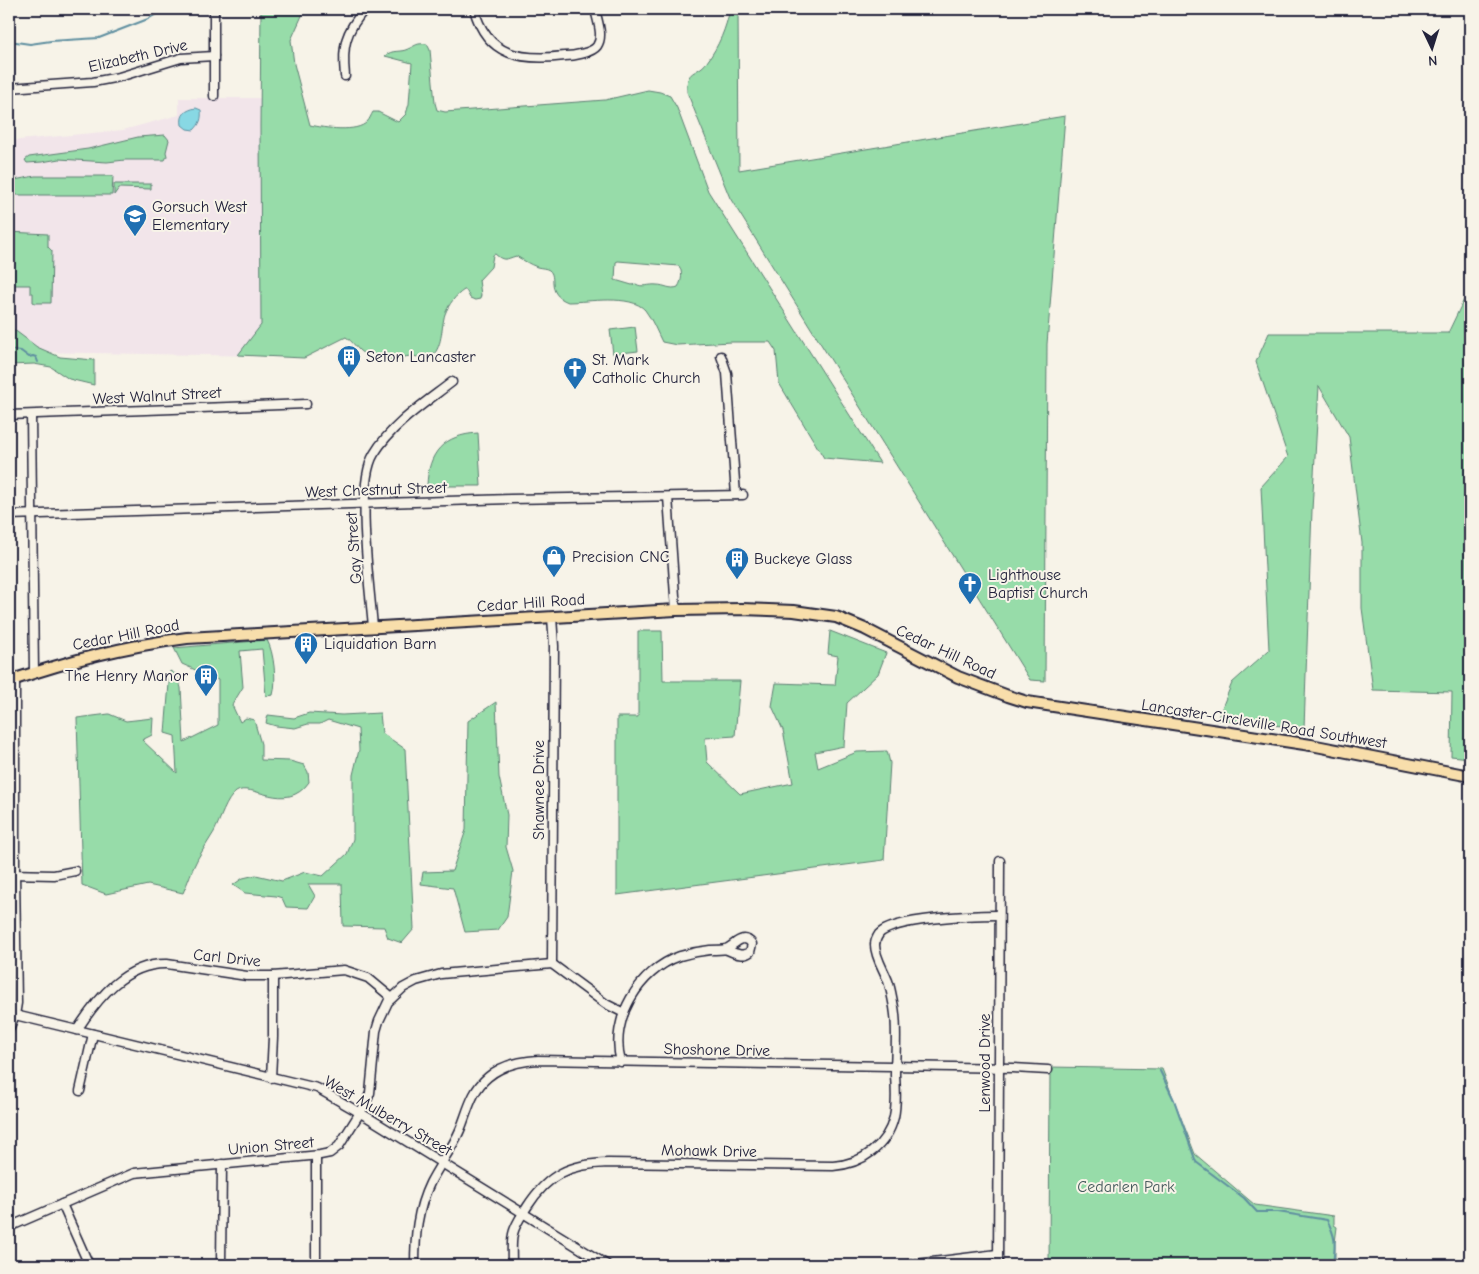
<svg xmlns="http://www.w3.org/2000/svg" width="1479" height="1274" font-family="'Comic Neue',sans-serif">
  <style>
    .built { fill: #f2e5ea }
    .green { fill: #97dca9; stroke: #5c7f72; fill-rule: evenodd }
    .water { fill: #88d8e4; stroke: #5f8fa0 }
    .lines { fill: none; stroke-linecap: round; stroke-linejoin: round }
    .stream { stroke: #5f8fa0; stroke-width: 2 }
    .minor-casing { stroke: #22223b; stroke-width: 11 }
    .major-casing { stroke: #22223b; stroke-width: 14 }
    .minor { stroke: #f7f3e8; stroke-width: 8 }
    .major { stroke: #f8deab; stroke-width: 10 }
    .labels { text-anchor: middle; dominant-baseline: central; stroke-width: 4; stroke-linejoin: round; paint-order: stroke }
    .street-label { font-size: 16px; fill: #22223b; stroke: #f7f3e8 }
    .poi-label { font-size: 16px; fill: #22223b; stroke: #f7f3e8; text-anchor: start }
    .park-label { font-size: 16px; fill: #455a5c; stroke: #f7f3e8 }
  </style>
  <rect width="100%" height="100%" fill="#f7f3e8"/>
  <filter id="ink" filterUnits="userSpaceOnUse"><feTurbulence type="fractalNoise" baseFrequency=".02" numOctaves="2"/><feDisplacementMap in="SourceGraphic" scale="10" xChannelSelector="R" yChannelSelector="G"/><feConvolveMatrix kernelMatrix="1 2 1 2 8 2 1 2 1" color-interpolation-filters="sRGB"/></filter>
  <g filter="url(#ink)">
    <!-- built -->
    <polygon class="built" points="179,98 261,98 261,356 33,352 9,333 9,141 123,130 179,115"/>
    <!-- green -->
    <g class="green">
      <path d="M 261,9 L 305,9 L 291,40 L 294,64 L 310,125 C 324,128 357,133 367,122 C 370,119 371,115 373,112 L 378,112 L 398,122 L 406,114 L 409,104 L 412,63 L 385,56 C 392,49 400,53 408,49 C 417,45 416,43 427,44 L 430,50 L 435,103 L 437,110 L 445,112 L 605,100 L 648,90 L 660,92 L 670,96 L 677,108 L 708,191 L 880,463 L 824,458 L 779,383 L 776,351 L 770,342 L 732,342 L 677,345 L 662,342 C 657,332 652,319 645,310 C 631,294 588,302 568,302 C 545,293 558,277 549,270 C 546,268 541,268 537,267 C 529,264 523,260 516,256 C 506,259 504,262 495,254 L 493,255 L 491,267 L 479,280 L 481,295 L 480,299 L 475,300 L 470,298 L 466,290 L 464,290 C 455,296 449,304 445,314 C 441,326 443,350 430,357 C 423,360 418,356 411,356 C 404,356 400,360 393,361 C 384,361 367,357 360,351 C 355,346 352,341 346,337 L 304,358 L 238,355 L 261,325 L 260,126 ZM 618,261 L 679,266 C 683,272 682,281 678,287 C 670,290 665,285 657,285 C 649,284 642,288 636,284 L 632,285 L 615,280 L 616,262 Z"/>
      <path d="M 730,9 L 738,9 L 739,170 L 1065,116 L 1047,344 L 1045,681 L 1030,680 L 730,198 L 687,92 C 686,68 696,76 707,62 C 719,46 726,28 730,9 Z"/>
      <polygon points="165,135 169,140 166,152 167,156 165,160 125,160 107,162 59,159 42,162 27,163 25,160 29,157 88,149 138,137"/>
      <polygon points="35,176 113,176 112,195 9,195 9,181"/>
      <polygon points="114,184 151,184 151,189 119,188 114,195"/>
      <polygon points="9,232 48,234 48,247 52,251 51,303 35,303 33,302 33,293 30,293 30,285 9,285"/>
      <polygon points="1470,287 1470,483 1465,484 1470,758 1451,756 1452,692 1373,690 1362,608 1362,543 1349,437 1319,386 1312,510 1304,728 1217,720 1232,683 1269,650 1261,487 1288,457 1256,362 1269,333 1448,333"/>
      <polygon points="9,326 37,347 60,357 94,360 94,385 69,379 51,367 34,364 9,365"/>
      <polygon points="635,327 638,351 613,354 610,330"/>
      <path d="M 478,433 L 481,486 L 427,486 C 428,452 444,435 478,433 Z"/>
      <polygon points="638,631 662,631 663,681 740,681 735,736 705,738 707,762 740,794 793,783 783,730 772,706 776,683 835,685 838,656 828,654 830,631 886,653 878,674 847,703 844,746 815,752 818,768 857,752 887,751 890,763 884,860 617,895 617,717 638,717"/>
      <path d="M 267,640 C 274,652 277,682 273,695 L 266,696 L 262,649 L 240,651 L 243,687 L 232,705 L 240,722 L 246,718 L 254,720 L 261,744 L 261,760 L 290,761 L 304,765 L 308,772 L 309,782 C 286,815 251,781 236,792 C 226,799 220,821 214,832 C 209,841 203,849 198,858 C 192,869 188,882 183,893 L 148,885 L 106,894 L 82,885 L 77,718 L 109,714 L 126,721 L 153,718 L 152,735 L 142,740 L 177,773 L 175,736 L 165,733 L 170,671 L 177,675 L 181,688 L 184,742 L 218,725 L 218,680 L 182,664 L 174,648 Z"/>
      <polygon points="496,702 499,777 507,815 506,847 513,871 507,917 498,930 465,932 453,888 421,884 423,872 452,871 466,830 468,721"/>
      <polygon points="309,713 342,715 380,713 382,733 405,749 414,929 402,943 388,938 384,927 343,926 342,884 308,884 315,896 308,908 286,907 282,898 276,896 245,893 233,885 243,878 256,875 282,881 305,872 323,876 347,854 353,839 353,775 359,750 358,729 328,720 320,724 308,724 295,728 276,726 266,723 268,715 294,718"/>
      <polygon points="1050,1067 1162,1069 1195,1154 1255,1205 1334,1216 1334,1225 1337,1227 1335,1243 1335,1265 1049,1265"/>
    </g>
    <!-- water -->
    <path class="water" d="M 196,108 L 201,110 C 202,119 200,124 194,130 L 187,129 L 182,125 C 180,114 186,110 196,108 Z"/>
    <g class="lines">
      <!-- stream -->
      <g class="stream">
        <polyline points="9,41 30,44 51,41 99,38 148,19 165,9"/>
        <polyline points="9,344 12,350 21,351 29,357 33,356 36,357 38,362"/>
        <path d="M 1160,1071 L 1174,1100 L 1196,1162 L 1244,1198 L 1257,1212 L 1278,1212 L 1327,1220 C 1337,1239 1335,1245 1333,1265"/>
      </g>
      <!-- minor casing -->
      <g class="minor-casing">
        <g id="minor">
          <path d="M 474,9 C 487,57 522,61 565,56 C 573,56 592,53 597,46 C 604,36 597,20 595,9"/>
          <path d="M 345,76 C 342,46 345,32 365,9"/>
          <polyline points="9,88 93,82 119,77 181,58 214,56"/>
          <polyline points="214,96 214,9"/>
          <polyline points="721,356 727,373 736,495"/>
          <polyline points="9,415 306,404"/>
          <polyline points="31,415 34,673"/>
          <polyline points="668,497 676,610"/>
          <polyline points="9,515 510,499 743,495"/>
          <polyline points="552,617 554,646 552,964"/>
          <path d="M 373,627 C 370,588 355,485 374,454 C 392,424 425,403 452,382"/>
          <polyline points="9,874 54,875 75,871"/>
          <polyline points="15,1015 317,1088 369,1118 607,1265"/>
          <polyline points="9,1029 15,1015 17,1003 15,873 15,679"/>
          <path d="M 77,1030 C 98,998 125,963 167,964 L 247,976 L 273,976 L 344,970 L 368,978 L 392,998"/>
          <path d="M 621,1062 C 609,1020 639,970 680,956 C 690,953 700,951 710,950 C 715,950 721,950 726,949 C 735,945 743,932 752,944 L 750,952 C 742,958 733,952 725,949"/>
          <polyline points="271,1078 273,1037 273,976"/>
          <polyline points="80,1091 93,1034"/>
          <polyline points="316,1156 316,1265"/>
          <polyline points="62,1204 89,1265"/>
          <polyline points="9,1227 134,1173 320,1155 330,1153 339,1146 366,1103 370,1093 376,1031 379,1021 388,1002 403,988 416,981 441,974 552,964 606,1004 624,1013"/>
          <polyline points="221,1265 222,1164"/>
          <path d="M 415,1265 C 415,1236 417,1210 430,1183 C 439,1165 452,1149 460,1130 C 468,1111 471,1091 488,1077 C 502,1065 521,1061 538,1060 L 1013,1068 L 1048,1070"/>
          <path d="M 512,1265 C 512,1255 511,1244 513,1234 C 515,1224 522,1215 527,1207 C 548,1174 570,1164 608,1163 L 833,1166 C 862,1164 887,1146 894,1117 C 897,1103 896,1089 895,1075 C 895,1053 898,1029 894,1007 C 892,998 891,989 888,981 C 884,970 875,957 875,945 C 875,942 877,937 879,934 C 894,918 975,915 998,915"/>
          <polyline points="908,1265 997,1254"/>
          <polyline points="998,1265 1000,861"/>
        </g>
      </g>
      <!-- major casing -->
      <g class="major-casing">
        <path id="major" d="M 9,681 C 69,661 124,646 187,638 L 676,610 L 742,609 L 794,611 L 836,617 L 865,629 L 958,677 L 1008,696 L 1027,702 L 1311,745 L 1470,776"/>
      </g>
      <!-- minor -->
      <use href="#minor" class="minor"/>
      <!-- major -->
      <use href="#major" class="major"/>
    </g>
  </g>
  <!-- icons -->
  <defs>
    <g id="school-pin" transform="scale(1.25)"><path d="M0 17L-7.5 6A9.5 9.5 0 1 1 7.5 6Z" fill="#1f6fb2" stroke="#f7f3e8"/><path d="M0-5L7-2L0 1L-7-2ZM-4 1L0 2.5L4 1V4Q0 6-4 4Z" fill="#fff"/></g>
    <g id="building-pin" transform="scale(1.25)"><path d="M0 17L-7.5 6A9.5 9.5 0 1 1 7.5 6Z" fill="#1f6fb2" stroke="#f7f3e8"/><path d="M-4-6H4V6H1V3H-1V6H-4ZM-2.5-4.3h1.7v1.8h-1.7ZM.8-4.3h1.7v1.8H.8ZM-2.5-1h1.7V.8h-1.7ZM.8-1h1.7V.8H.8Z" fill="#fff"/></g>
    <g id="church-pin" transform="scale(1.25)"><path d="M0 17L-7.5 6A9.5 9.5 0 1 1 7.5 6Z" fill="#1f6fb2" stroke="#f7f3e8"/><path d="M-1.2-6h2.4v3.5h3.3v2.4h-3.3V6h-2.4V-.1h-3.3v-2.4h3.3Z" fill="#fff"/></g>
    <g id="shop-pin" transform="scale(1.25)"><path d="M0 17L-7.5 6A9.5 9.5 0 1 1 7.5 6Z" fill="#1f6fb2" stroke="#f7f3e8"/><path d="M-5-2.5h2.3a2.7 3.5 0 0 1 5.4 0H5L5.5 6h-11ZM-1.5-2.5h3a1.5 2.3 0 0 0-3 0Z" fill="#fff"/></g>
  </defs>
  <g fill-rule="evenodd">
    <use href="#school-pin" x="135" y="216"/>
    <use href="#building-pin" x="349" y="357"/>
    <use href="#church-pin" x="575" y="369"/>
    <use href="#shop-pin" x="554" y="557"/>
    <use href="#building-pin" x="737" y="559"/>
    <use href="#church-pin" x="970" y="584"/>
    <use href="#building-pin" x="306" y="644"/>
    <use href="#building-pin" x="206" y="676"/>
  </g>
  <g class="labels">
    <!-- street labels -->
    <g class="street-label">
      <text transform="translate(138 56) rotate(-13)">Elizabeth Drive</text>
      <text transform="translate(157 396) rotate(-3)">West Walnut Street</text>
      <text transform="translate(376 490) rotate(-2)">West Chestnut Street</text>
      <text transform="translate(354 548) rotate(-94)">Gay Street</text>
      <text transform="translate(531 603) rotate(-4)">Cedar Hill Road</text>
      <text transform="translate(126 635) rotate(-11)">Cedar Hill Road</text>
      <text transform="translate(946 652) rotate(25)">Cedar Hill Road</text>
      <text transform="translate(1264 724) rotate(9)">Lancaster-Circleville Road Southwest</text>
      <text transform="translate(539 790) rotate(-90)">Shawnee Drive</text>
      <text transform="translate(227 958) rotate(6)">Carl Drive</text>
      <text transform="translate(717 1050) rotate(1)">Shoshone Drive</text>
      <text transform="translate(985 1063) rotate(-90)">Lenwood Drive</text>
      <text transform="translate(388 1116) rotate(30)">West Mulberry Street</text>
      <text transform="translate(271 1146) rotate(-5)">Union Street</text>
      <text transform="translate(709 1151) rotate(1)">Mohawk Drive</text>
    </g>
    <!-- poi labels -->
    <g class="poi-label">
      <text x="152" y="207">Gorsuch West<tspan x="152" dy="18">Elementary</tspan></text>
      <text x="366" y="357">Seton Lancaster</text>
      <text x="592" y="360">St. Mark<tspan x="592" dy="18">Catholic Church</tspan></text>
      <text x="572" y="557">Precision CNC</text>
      <text x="754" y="559">Buckeye Glass</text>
      <text x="988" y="575">Lighthouse<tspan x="988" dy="18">Baptist Church</tspan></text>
      <text x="324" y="644">Liquidation Barn</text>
      <text x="188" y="676" text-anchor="end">The Henry Manor</text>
    </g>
    <!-- park labels -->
    <g class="park-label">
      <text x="1126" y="1187">Cedarlen Park</text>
    </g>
  </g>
  <!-- margin -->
  <rect width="1479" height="1274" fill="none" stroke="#f7f3e8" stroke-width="30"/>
  <rect x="15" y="15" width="1449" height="1244" fill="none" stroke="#22223b" stroke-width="2" filter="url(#ink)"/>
  <!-- north arrow -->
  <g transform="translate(1432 48) rotate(176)" stroke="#f7f3e8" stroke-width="4" paint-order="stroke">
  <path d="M0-4L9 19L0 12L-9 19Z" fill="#22223b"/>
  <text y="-8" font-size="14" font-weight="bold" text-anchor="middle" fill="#22223b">N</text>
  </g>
</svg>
